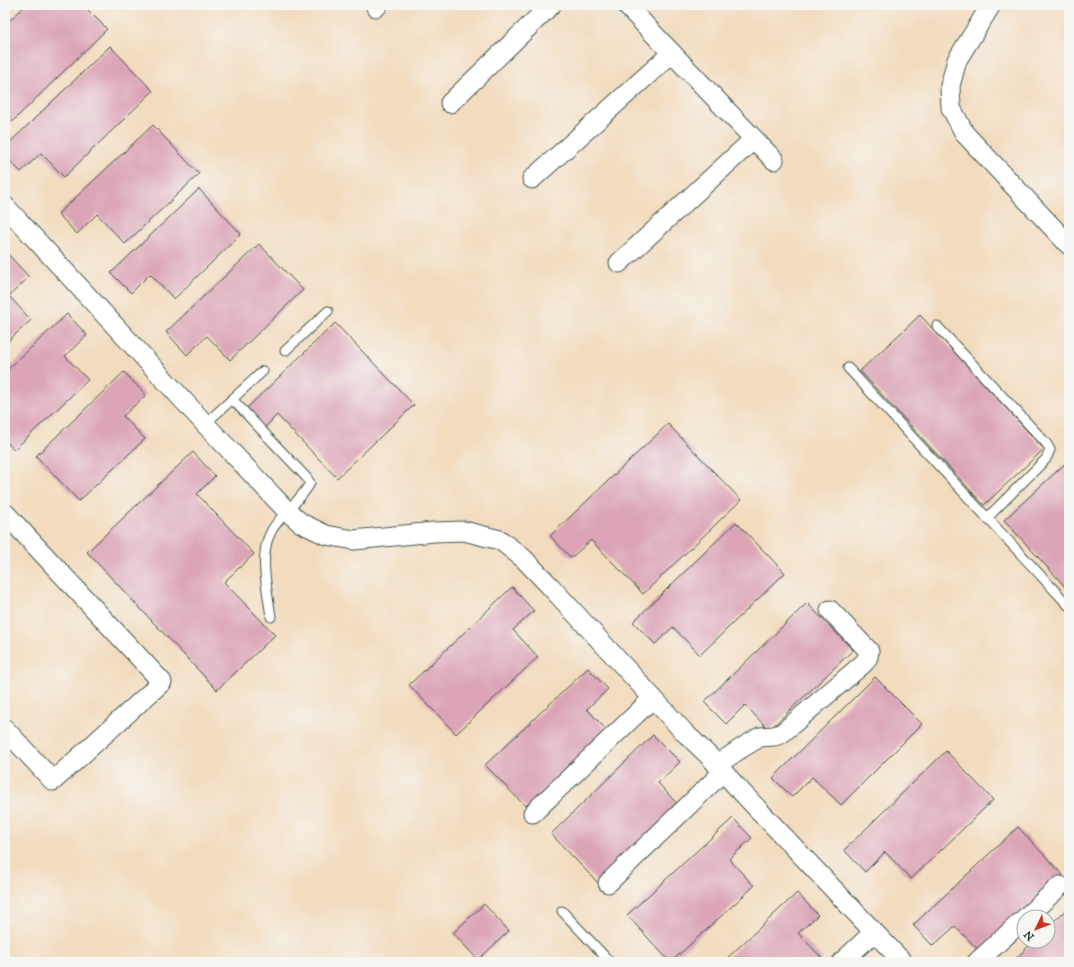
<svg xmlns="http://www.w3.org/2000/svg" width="1074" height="967" font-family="'IM FELL DW Pica',serif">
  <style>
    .building { fill: #dba5b7 }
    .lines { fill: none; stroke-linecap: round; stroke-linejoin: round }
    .service-casing { stroke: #3f5549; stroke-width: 11 }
    .minor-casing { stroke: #3f5549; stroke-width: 21 }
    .service { stroke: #fff; stroke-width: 9 }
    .minor { stroke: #fff; stroke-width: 19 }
  </style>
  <rect width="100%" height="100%" fill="#f6f6f2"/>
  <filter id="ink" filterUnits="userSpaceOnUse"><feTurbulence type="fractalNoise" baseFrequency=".025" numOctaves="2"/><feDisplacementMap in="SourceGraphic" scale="8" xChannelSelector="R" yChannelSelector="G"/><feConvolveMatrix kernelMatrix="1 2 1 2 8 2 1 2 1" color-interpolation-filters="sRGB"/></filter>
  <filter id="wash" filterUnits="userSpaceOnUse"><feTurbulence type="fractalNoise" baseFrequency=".012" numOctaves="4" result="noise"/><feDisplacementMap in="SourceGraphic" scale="16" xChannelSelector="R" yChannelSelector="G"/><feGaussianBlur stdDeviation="0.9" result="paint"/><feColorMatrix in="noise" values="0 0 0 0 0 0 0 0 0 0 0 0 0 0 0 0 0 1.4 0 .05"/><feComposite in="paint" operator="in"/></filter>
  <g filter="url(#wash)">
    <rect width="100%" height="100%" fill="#f3dbbe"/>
    <g id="blocks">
      <!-- building -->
      <g class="building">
        <polygon points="26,5 83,5 107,29 12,122 5,115 5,25"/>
        <polygon points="110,46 153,91 64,177 41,153 21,172 5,156 5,147"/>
        <polygon points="153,125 199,174 125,244 97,214 77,234 58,214"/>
        <polygon points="199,189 241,234 174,299 150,274 131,293 111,273"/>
        <polygon points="259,244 303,290 230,360 207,336 187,355 166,332"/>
        <polygon points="6,252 29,277 9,296 31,320 5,344 5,254"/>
        <polygon points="67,314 87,335 65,356 88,380 14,450 5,440 5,372"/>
        <polygon points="920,315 1044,449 984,505 860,371"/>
        <polygon points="335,323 414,405 337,478 277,415 264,428 246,409"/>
        <polygon points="124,372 146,395 123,416 145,439 79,501 36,456"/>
        <polygon points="668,424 741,500 643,594 591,540 571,558 550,536"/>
        <polygon points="193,452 215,476 197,494 254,554 224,582 275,635 217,690 87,552"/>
        <polygon points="1069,460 1069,591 1004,520"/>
        <polygon points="736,522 785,573 700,655 673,627 655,644 633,622"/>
        <polygon points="512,587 534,611 513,630 538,657 456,734 409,685"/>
        <polygon points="807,603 853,650 769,730 745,705 726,724 704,702"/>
        <polygon points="588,668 608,689 587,709 611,735 530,811 485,765"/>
        <polygon points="875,677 922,724 841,805 812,777 792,797 773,778"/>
        <polygon points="653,735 680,762 658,783 681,808 601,886 551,834"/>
        <polygon points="946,751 993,800 911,879 885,852 865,872 844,850"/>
        <polygon points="733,818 752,838 729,859 754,886 671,962 670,962 627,915"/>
        <polygon points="1018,827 1063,875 980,952 955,926 933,946 913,925"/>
        <polygon points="797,893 818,915 798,933 823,959 819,962 723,962"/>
        <polygon points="484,904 509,931 478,960 453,933"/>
        <polygon points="1069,907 1069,962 1012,962 1034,941 1048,941 1048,927"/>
      </g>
    </g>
  </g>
  <g filter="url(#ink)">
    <use href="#blocks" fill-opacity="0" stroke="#3f5549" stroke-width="1"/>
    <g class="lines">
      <!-- service casing -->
      <g class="service-casing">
        <g id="service">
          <polyline points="937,326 1046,443 1050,450 1046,459 987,518"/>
          <polyline points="285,351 328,311"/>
          <polyline points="848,368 1069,606"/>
          <path d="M 232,399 L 306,477 L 310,483 C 303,497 290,507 280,519 C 277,523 273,527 271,532 C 258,554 268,593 271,617"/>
          <polyline points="205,424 263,371"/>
          <polyline points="562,911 610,962"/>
        </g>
      </g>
      <!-- minor casing -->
      <g class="minor-casing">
        <g id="minor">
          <polyline points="626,5 774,160"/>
          <polyline points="991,5 957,60 950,86 951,108 965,134 1069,245"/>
          <polyline points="376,7 378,5"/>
          <polyline points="450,103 551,5"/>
          <polyline points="532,179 672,53"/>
          <polyline points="5,206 205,424 287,511 301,523 326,535 354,540 434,532 464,531 500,540 523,558 550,586 684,732 709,756 736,786 874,932 903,962"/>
          <polyline points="619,263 754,139"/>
          <polyline points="5,513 162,682 53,781 5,729"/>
          <polyline points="717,765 740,749 760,737 774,736 781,734 864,663 868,657 869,651 830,610"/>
          <polyline points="533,813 653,698"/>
          <polyline points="608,883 723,772"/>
          <polyline points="1026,917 1060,886"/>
          <polyline points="842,962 874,932"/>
          <polyline points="977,962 1024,919"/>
        </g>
      </g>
      <!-- service -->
      <use href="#service" class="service"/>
      <!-- minor -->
      <use href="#minor" class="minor"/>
    </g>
  </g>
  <!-- margin -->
  <rect width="1074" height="967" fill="none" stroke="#f6f6f2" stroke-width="20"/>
  <!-- north arrow -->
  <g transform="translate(1036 929) rotate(227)"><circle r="19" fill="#f6f6f2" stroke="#a0aca6"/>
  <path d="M0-3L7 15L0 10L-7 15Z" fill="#c8321e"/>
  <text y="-6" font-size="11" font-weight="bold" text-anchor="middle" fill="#1f3d34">N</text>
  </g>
</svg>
